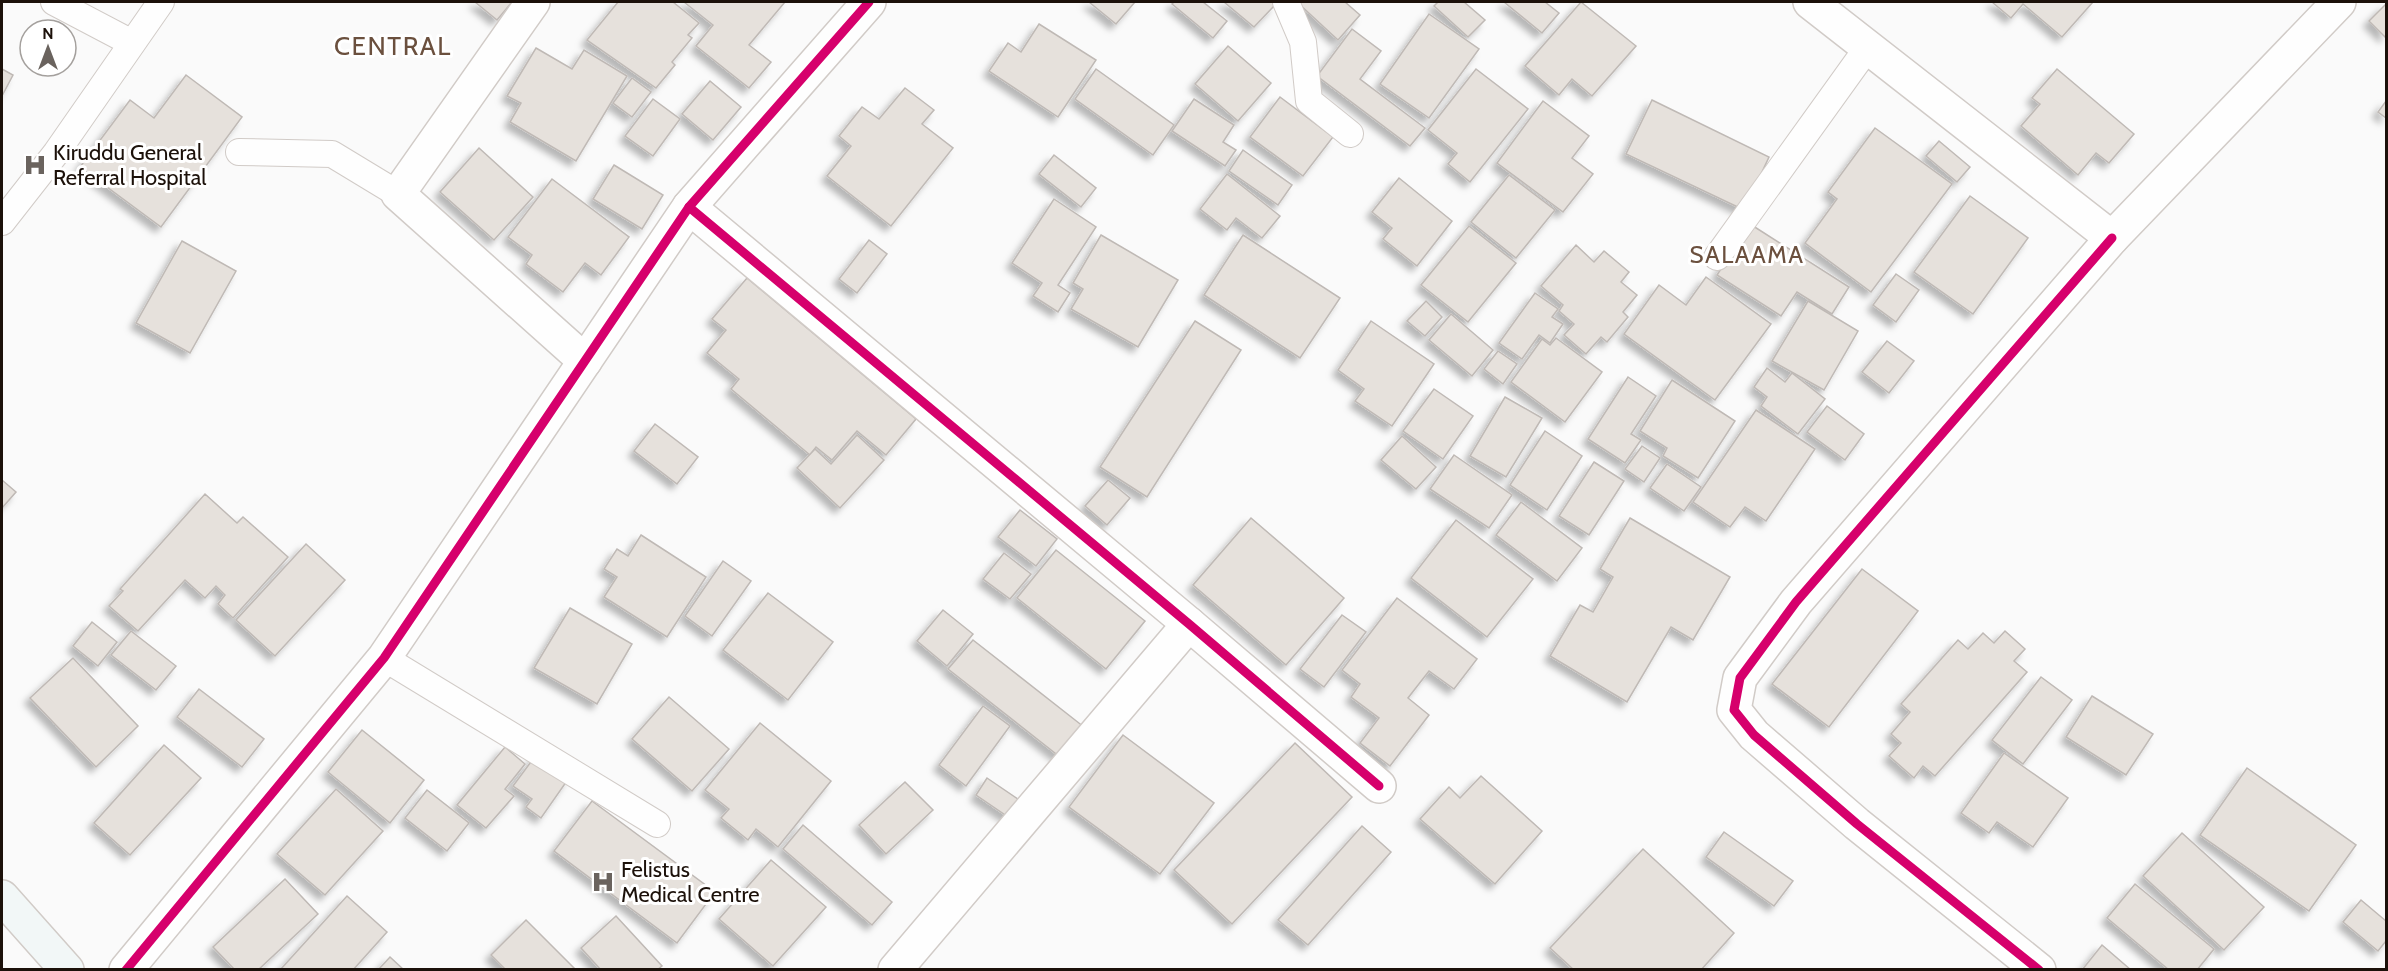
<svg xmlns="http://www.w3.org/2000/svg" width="2388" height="971" font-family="Cabin,sans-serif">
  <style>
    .building { fill: #e6e1dc; stroke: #bfb9b5; stroke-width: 1.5; filter: url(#shadow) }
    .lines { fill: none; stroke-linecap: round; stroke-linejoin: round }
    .lane-casing { stroke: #d1cbc7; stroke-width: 28 }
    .street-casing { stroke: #d1cbc7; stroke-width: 36 }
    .secondary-casing { stroke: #d1cbc7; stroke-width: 36 }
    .lane { stroke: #fefefe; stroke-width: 26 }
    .street { stroke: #fefefe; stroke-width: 33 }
    .secondary { stroke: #f2f7f7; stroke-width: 33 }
    .cycleway-casing { stroke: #fff; stroke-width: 13 }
    .cycleway { stroke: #d6006c; stroke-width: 9 }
    .labels { text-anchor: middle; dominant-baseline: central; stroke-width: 6; stroke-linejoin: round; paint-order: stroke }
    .poi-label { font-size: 22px; fill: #1c110a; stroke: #fff; text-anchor: start }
    .neighbourhood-label { font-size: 24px; letter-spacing: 1.5px; fill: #6b503e; stroke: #fff }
    .quarter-label { font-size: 26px; letter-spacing: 1.5px; fill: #6b503e; stroke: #fff }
  </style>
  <defs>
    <filter id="shadow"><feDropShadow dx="-5.5" dy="5.5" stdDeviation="3" flood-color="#0004"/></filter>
  </defs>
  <rect width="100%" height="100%" fill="#fafafa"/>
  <!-- building -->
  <g class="building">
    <polygon points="475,2 512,2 497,20"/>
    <polygon points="618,2 673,2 699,23 688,35 692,38 672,62 675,65 656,88 587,40"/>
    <polygon points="684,2 785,2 749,45 771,62 749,88 696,46 713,25"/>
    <polygon points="1089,2 1135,2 1116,24"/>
    <polygon points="1174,2 1203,2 1227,21 1213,38 1172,4"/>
    <polygon points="1224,2 1273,2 1274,6 1254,27"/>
    <polygon points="1299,2 1345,2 1360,15 1338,40 1298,3"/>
    <polygon points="1438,2 1464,2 1485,20 1468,37 1434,6"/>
    <polygon points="1504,2 1545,2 1559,13 1542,33"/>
    <polygon points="1581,2 1636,46 1592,96 1572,79 1559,95 1525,66"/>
    <polygon points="1992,2 2093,2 2062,37 2023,4 2011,18"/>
    <polygon points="2386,4 2386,35 2385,37 2369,21"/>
    <polygon points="1429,14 1479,49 1429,118 1380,84"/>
    <polygon points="1039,24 1096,60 1058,117 989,71 1008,43 1021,52"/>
    <polygon points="1352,29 1381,51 1360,79 1425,128 1410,146 1317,76"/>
    <polygon points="1228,46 1271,83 1238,121 1195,84"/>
    <polygon points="536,48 572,69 584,50 627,76 576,161 510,122 521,103 507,96"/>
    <polygon points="2,69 13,75 2,96"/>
    <polygon points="1096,69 1174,125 1153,155 1075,99"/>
    <polygon points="1476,69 1528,109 1470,182 1448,164 1457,153 1428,130"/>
    <polygon points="2057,69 2134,134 2109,163 2096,153 2078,175 2021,126 2040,104 2032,98"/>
    <polygon points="186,75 242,117 161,227 80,167 130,100 154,118"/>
    <polygon points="632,78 651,92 632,117 613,103"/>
    <polygon points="710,81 741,107 713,140 682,114"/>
    <polygon points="905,88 934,110 922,124 953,148 891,226 827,176 851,146 839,136 862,107 879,119"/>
    <polygon points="1280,97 1333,137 1303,176 1250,137"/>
    <polygon points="653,99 680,119 653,156 625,136"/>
    <polygon points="1194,99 1234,125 1223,142 1236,150 1225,166 1172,131"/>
    <polygon points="1652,100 1769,157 1744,210 1626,154"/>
    <polygon points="1543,101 1589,136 1572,158 1593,174 1563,212 1497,163"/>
    <polygon points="2386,101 2386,118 2378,112"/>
    <polygon points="1875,128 1952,184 1871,292 1805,243 1837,199 1828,192"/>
    <polygon points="1939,141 1970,167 1957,182 1926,156"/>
    <polygon points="479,148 533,197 494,240 440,192"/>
    <polygon points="1243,150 1292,185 1278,205 1229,171"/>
    <polygon points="1054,155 1096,188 1081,207 1039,174"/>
    <polygon points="614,165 663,195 642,229 593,199"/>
    <polygon points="1227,174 1280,216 1262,238 1236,218 1227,230 1200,209"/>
    <polygon points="1509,175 1555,210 1516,258 1471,222"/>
    <polygon points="1399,178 1452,221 1417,266 1383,239 1392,228 1372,212"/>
    <polygon points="552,179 629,237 601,275 585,263 563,292 526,264 532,255 508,237"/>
    <polygon points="1970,196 2028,238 1973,314 1914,272"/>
    <polygon points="1054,199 1096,227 1058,285 1070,293 1058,312 1033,296 1042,283 1012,263"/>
    <polygon points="1750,224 1849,287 1832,314 1797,292 1781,316 1717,275"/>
    <polygon points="1469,226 1516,263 1468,322 1421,285"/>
    <polygon points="1101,235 1178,280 1138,347 1071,309 1083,289 1073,283"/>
    <polygon points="1243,235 1340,298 1300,358 1204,295"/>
    <polygon points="869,240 887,254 857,293 839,279"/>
    <polygon points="182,241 236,271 190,353 136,323"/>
    <polygon points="1576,245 1594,262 1604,251 1629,272 1621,282 1637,295 1623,312 1628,317 1607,342 1601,337 1586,354 1564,335 1574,324 1559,311 1563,305 1541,286"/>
    <polygon points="1896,274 1919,290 1896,322 1873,305"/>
    <polygon points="1706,277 1771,324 1715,400 1624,334 1659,285 1686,305"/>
    <polygon points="747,278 916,419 886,455 857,431 832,460 816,447 810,455 731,389 739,379 707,353 726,330 712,319"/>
    <polygon points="1535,293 1558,309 1552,317 1563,324 1550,343 1539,335 1522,359 1499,343"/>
    <polygon points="1426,301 1442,317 1425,336 1407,321"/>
    <polygon points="1808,301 1858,331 1824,390 1772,361"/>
    <polygon points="1451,314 1493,350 1472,376 1429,340"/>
    <polygon points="1195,321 1241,350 1147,497 1100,467"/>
    <polygon points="1371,321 1434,364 1392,426 1355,401 1364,389 1338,370"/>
    <polygon points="1556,338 1602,372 1565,422 1511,382 1542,339 1550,345"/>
    <polygon points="1887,341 1914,361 1889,393 1862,372"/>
    <polygon points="1498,351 1517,364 1503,384 1484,369"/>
    <polygon points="1767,368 1785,382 1792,373 1825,399 1798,434 1761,406 1767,397 1754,387"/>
    <polygon points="1628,377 1656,396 1631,434 1641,440 1625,463 1588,439"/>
    <polygon points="1672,380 1735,421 1698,478 1663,456 1667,448 1640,431"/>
    <polygon points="1434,389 1473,416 1443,459 1403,431"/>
    <polygon points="1505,397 1542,418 1506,477 1470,456"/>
    <polygon points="1827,406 1864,434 1845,460 1807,432"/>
    <polygon points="1756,410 1815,449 1766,521 1745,507 1730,527 1693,502"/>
    <polygon points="655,424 698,457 677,484 634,451"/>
    <polygon points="1545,431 1582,456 1547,510 1510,485"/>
    <polygon points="857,435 884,460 840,508 797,468 815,449 831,464"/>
    <polygon points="1402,436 1436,467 1416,489 1381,460"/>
    <polygon points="1642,446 1660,458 1644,482 1625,469"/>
    <polygon points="1454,455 1512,495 1489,528 1430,489"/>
    <polygon points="1594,462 1624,481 1589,535 1559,516"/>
    <polygon points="1667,464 1701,487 1684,511 1650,488"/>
    <polygon points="2,480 16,492 2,508"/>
    <polygon points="1108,480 1130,498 1107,525 1085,506"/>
    <polygon points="205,494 237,523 243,517 288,557 233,618 218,604 225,595 216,586 205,598 185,580 138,631 109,606 123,591 120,589"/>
    <polygon points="1521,502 1582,548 1557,581 1496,535"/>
    <polygon points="1020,510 1057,539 1036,566 998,537"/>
    <polygon points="1251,518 1344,598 1286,665 1193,585"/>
    <polygon points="1630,518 1730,577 1693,640 1671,627 1627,702 1550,656 1580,605 1593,612 1613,577 1600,569"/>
    <polygon points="1456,520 1533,579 1487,637 1411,578"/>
    <polygon points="641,535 706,577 667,637 604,597 617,577 604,569 617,549 628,556"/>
    <polygon points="306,544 345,580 275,656 236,620"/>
    <polygon points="1056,550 1145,621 1106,669 1017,598"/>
    <polygon points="1004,553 1031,574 1010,599 983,579"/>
    <polygon points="723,561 751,581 712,636 685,616"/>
    <polygon points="1862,569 1918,611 1829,727 1772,684"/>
    <polygon points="768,593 833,642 788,700 723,650"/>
    <polygon points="1397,598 1477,659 1454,689 1429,671 1408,698 1429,715 1390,766 1360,743 1379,718 1351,697 1360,684 1342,670"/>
    <polygon points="570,608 632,644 597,704 534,668"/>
    <polygon points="943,610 973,634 947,666 917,641"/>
    <polygon points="1342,615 1366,632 1324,687 1300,669"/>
    <polygon points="92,622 117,642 98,666 73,646"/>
    <polygon points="131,631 176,666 156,690 111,655"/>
    <polygon points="2005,631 2025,649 2014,661 2027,672 1935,776 1923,766 1914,778 1889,756 1901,743 1891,734 1910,712 1901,704 1958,640 1968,649 1983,633 1994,643"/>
    <polygon points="973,640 1084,727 1060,757 948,669"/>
    <polygon points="73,658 138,726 96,767 30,698"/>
    <polygon points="2041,677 2072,700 2023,764 1992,740"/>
    <polygon points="199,689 264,739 242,767 177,717"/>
    <polygon points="2092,696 2153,734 2126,775 2066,737"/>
    <polygon points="669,697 729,749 692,791 632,739"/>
    <polygon points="983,706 1010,726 966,786 939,765"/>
    <polygon points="760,723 831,781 778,847 756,829 748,840 721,818 729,809 705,790"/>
    <polygon points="362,730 424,780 390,823 328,772"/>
    <polygon points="1123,735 1214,803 1160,874 1069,807"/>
    <polygon points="1295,743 1352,797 1232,924 1174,870"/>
    <polygon points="164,745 201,778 130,855 94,823"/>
    <polygon points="505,747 525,764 505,789 514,796 486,828 457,805"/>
    <polygon points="2004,753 2068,798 2033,847 1997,822 1989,833 1961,813"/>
    <polygon points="536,755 569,778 541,818 526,807 532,799 513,786"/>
    <polygon points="2247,768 2356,845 2309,911 2200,835"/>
    <polygon points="1481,776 1542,831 1495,884 1420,819 1449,787 1460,798"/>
    <polygon points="987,778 1028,806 1017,823 976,795"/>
    <polygon points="905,782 933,810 886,854 859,825"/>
    <polygon points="336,789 383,831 325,895 277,854"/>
    <polygon points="427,790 469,823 447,851 405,818"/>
    <polygon points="592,801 715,892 677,943 554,851"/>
    <polygon points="803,825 892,902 872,925 783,849"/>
    <polygon points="1362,826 1391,852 1308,945 1278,920"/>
    <polygon points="1724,832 1793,881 1774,906 1706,857"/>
    <polygon points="2182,833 2264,907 2224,950 2143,876"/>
    <polygon points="1643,849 1734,933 1701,970 1574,970 1550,948"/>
    <polygon points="771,860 826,907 773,966 719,919"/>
    <polygon points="285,879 318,914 258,970 235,970 213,947"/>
    <polygon points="2135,884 2214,949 2197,970 2169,970 2107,918"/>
    <polygon points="347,896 387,932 353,970 280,970"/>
    <polygon points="2361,900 2386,921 2386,941 2378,951 2343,922"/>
    <polygon points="616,916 662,966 657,970 601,970 581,948"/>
    <polygon points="526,920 576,970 506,970 491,955"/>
    <polygon points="2102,945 2131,970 2082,970"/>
    <polygon points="390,957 404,970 378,970"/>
  </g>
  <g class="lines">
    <!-- lane casing -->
    <g class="lane-casing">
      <g id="lane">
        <polyline points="54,2 132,43"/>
        <polyline points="1286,2 1303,42 1309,101 1350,134"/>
        <polyline points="239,152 332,154 398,194"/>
        <polyline points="2,222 56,153 161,2"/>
        <polyline points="1717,257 1868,47"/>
        <polyline points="384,658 657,824"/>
      </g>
    </g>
    <!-- street casing -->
    <g class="street-casing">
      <g id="street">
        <polyline points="533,2 398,194 585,361"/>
        <polyline points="1810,2 2112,238 2339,2"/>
        <polyline points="689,207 1189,624 1379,786"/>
        <polyline points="126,970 384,658 689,207 869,2"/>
        <polyline points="895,970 1189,624"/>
        <polyline points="2039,970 1857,824 1754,735 1734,710 1740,678 1796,602 2112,238"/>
      </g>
    </g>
    <!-- secondary casing -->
    <g class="secondary-casing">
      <polyline id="secondary" points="2,897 67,970"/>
    </g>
    <!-- lane -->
    <use href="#lane" class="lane"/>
    <!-- street -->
    <use href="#street" class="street"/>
    <!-- secondary -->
    <use href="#secondary" class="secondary"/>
    <!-- cycleway casing -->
    <g class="cycleway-casing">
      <g id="cycleway">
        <polyline points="689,207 1189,624 1379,786"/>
        <polyline points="126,970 384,658 689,207 869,2"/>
        <polyline points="2039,970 1857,824 1754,735 1734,710 1740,678 1796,602 2112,238"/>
      </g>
    </g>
    <!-- cycleway -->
    <use href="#cycleway" class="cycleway"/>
  </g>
  <!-- icons -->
  <defs>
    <g id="hospital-bare" transform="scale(1.8)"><path d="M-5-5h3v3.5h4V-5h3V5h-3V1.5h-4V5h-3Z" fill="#6a635e" stroke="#fff" stroke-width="2.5" paint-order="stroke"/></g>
  </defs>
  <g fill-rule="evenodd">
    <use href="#hospital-bare" x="35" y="165"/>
    <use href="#hospital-bare" x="603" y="882"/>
  </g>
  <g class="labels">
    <!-- poi labels -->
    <g class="poi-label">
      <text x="53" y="152">Kiruddu General<tspan x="53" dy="25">Referral Hospital</tspan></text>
      <text x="621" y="869">Felistus<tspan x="621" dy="25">Medical Centre</tspan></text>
    </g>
    <!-- neighbourhood labels -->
    <g class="neighbourhood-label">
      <text x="1747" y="254">SALAAMA</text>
    </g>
    <!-- quarter labels -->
    <g class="quarter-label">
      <text x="393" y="46">CENTRAL</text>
    </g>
  </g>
  <!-- border -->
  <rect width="2388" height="971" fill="none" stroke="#1c110a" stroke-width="6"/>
  <!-- north arrow -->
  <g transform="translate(48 48)"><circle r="28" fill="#ffffff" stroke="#a4a09d" stroke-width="1.5"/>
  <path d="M0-4.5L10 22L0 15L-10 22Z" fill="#6a635e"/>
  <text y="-9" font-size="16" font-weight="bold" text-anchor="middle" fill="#1c110a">N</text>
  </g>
</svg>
